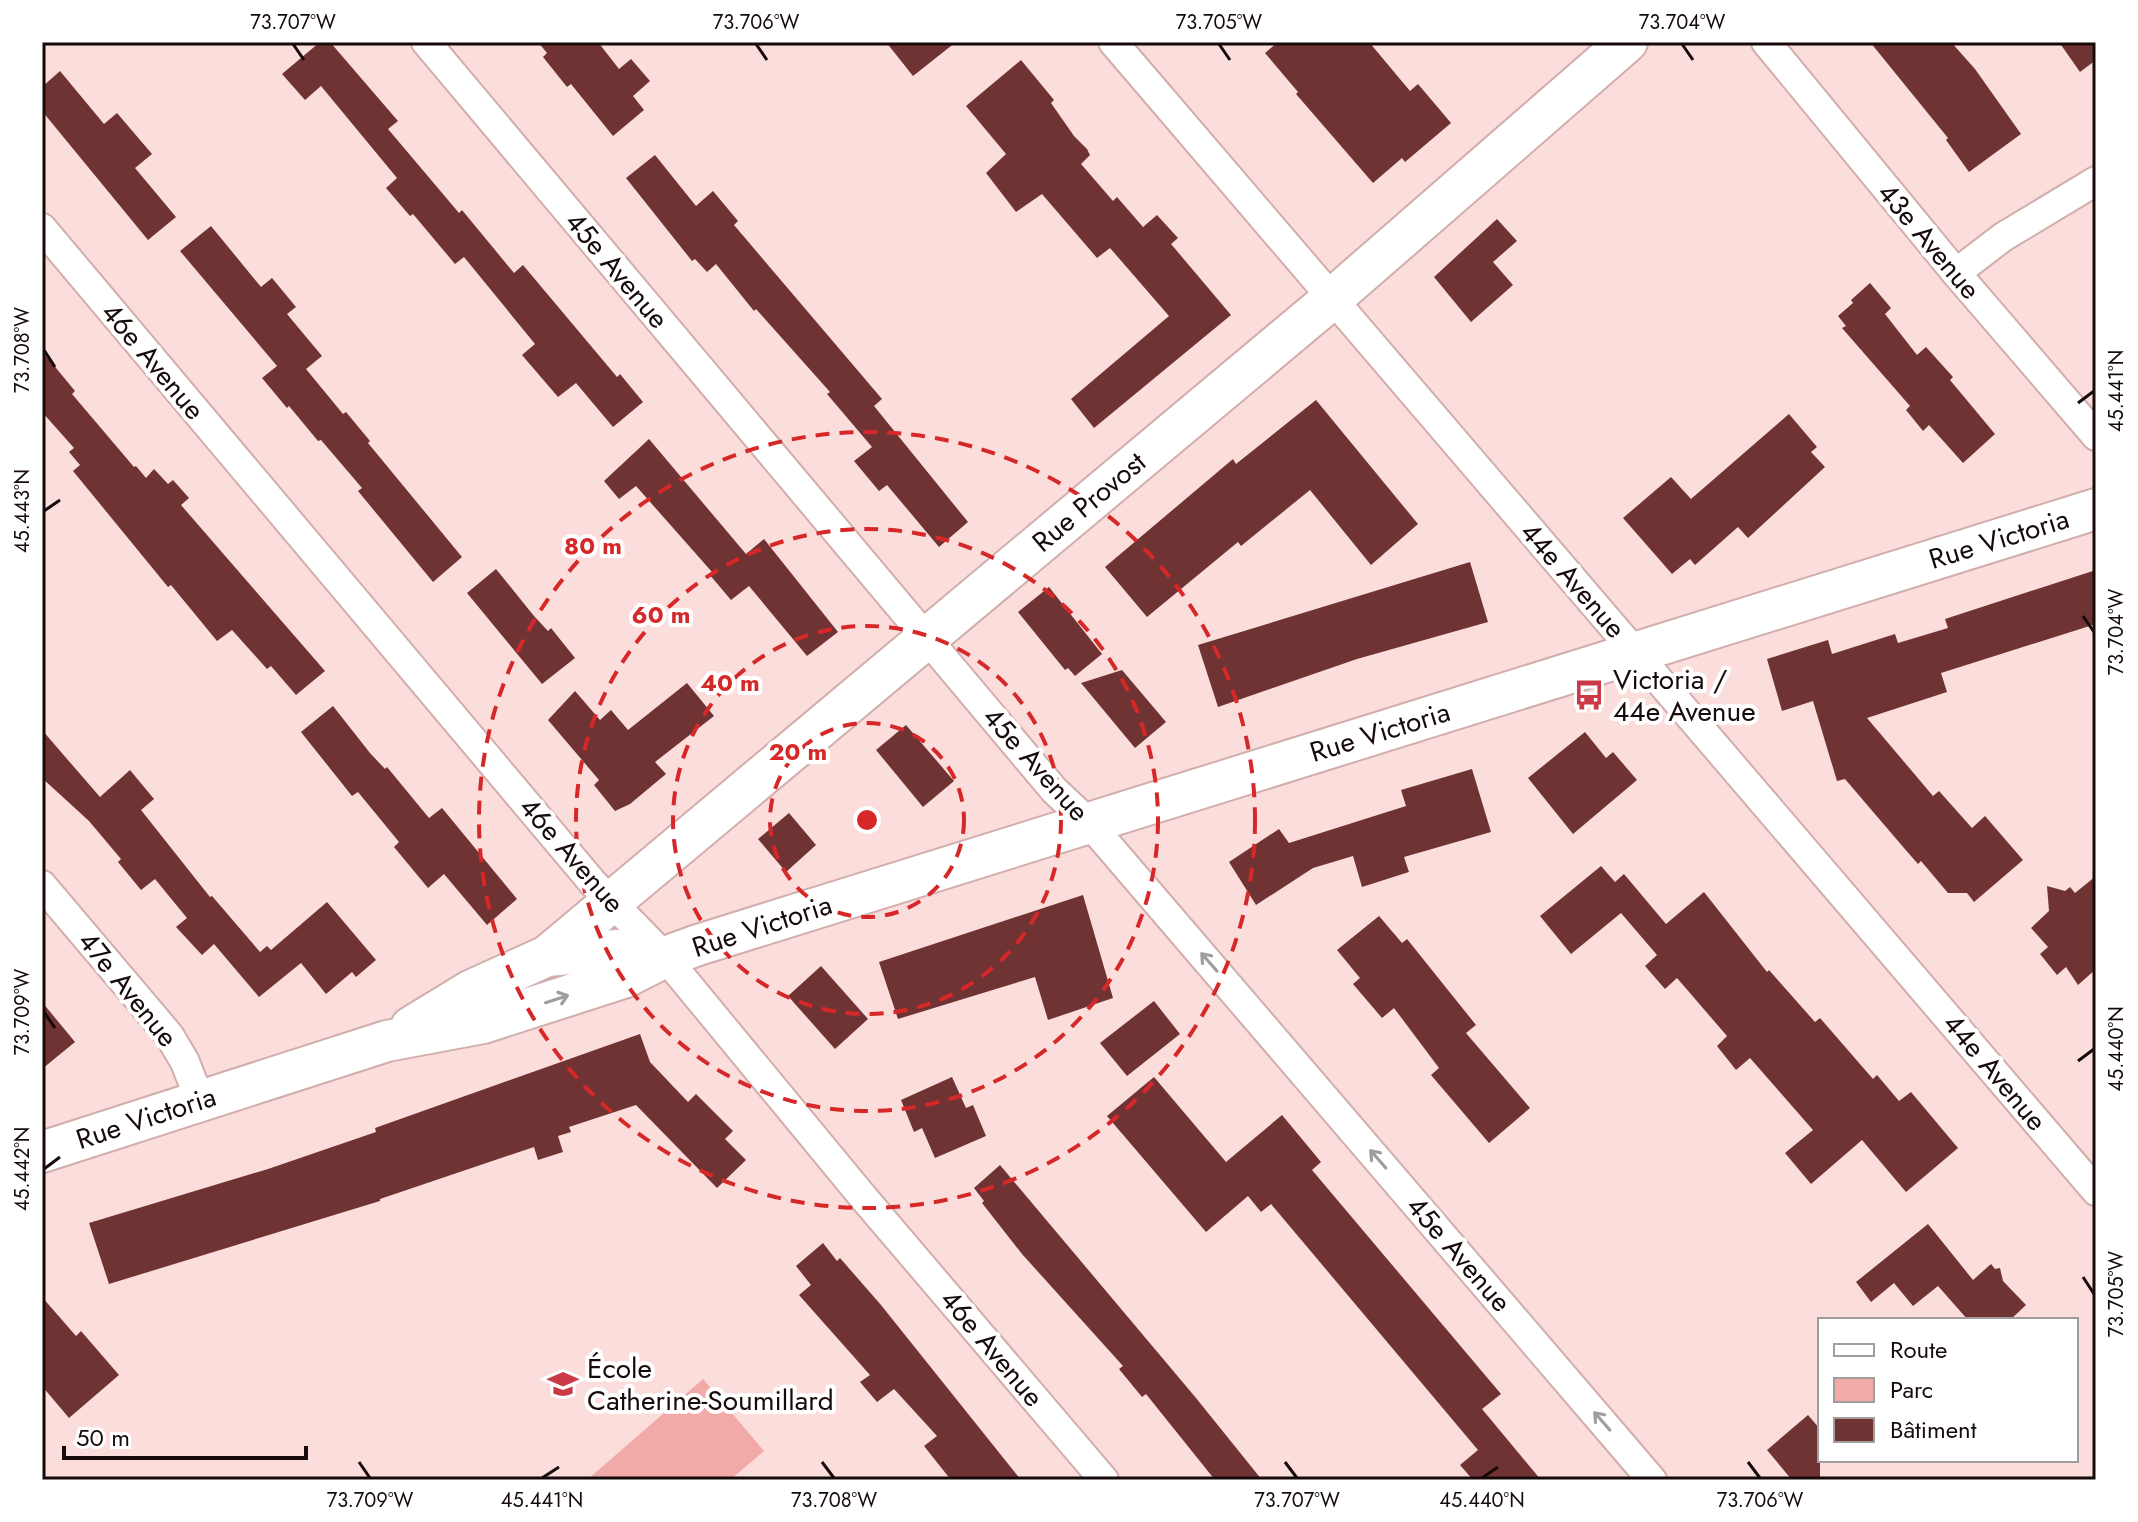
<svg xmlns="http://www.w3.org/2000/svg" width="2138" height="1522" font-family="Jost,sans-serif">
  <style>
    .green { fill: #f2aaa8 }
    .building { fill: #703334 }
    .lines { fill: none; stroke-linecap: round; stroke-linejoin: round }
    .street-casing { stroke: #d1aeac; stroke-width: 32 }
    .secondary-casing { stroke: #d1aeac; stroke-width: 44 }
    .street { stroke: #fff; stroke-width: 28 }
    .secondary { stroke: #fff; stroke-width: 40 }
    .oneway { stroke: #a29d9d }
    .ticks { fill: none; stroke: #160a0a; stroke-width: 3 }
    .ring { fill: none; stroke: #d62828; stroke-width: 4; stroke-dasharray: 14 10 }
    .labels { text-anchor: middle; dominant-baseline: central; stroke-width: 8; stroke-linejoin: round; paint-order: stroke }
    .street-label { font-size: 28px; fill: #160a0a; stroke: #fff }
    .poi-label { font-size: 28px; fill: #160a0a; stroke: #fff; text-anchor: start }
    .centre { fill: #d62828; stroke: #fff; stroke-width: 4 }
    .ring-label { font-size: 24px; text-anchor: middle; font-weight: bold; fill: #d62828; stroke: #fff; stroke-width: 8; stroke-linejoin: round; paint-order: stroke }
    .neatline { fill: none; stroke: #160a0a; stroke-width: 3 }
    .ticks-label { font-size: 20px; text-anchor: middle; fill: #160a0a }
  </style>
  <rect width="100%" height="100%" fill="#fbdddc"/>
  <!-- green -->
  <polygon class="green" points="703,1379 764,1451 730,1480 587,1480"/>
  <!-- building -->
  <g class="building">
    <polygon points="320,42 330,42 398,121 388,129 459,213 462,210 514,273 523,265 617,377 620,374 643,402 613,427 576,383 558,397 522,355 535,344 464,257 455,264 413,214 410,216 386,188 397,178 321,86 305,100 282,74"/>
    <polygon points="538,42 598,42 619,69 631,59 650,81 633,96 644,110 613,136 571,84 567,87 543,57 547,53"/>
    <polygon points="886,42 956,42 913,76"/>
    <polygon points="1278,42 1369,42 1410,91 1418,84 1451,123 1405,162 1402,158 1373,183 1296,94 1298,92 1265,53"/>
    <polygon points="1870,42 1951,42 1975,69 2021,134 1969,172 1946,140 1948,138"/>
    <polygon points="2059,42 2096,42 2096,60 2080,72"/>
    <polygon points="1021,60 1054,100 1051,103 1074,136 1087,149 1090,155 1081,164 1113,201 1117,197 1143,227 1157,215 1178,238 1171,244 1231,315 1094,428 1071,399 1169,316 1110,248 1097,258 1042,194 1016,212 986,173 1006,154 966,106"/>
    <polygon points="60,71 104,124 117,113 152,154 135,168 176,217 148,240 42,111 42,87"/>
    <polygon points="655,155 696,206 713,191 738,221 734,225 882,399 874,406 968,522 939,547 887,485 879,491 854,461 872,447 827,394 830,392 756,309 754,311 716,264 707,272 695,259 692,261 626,178"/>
    <polygon points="1497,219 1517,241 1493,262 1513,285 1471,322 1434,277"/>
    <polygon points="211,226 261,287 272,278 296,307 287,314 322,356 306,369 343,414 346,412 370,441 368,443 462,557 433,582 358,491 362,488 321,440 318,441 289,406 287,408 262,378 277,366 180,251"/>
    <polygon points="1870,283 1891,308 1885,314 1917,355 1926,347 1953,377 1950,380 1995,434 1963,463 1929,425 1923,431 1906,410 1910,406 1842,328 1846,326 1838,316 1853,303 1851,300"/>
    <polygon points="42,351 75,391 72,394 134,467 136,466 146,478 154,469 168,484 173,480 189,498 181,505 325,671 296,695 271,666 267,669 232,630 217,641 171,585 168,587 73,471 80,465 69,452 74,448 42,412"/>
    <polygon points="1316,400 1418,524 1371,565 1310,490 1241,546 1238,542 1147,617 1105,567 1233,459 1236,464"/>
    <polygon points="1789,414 1817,447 1811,452 1825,467 1748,538 1738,527 1695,565 1690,559 1672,574 1623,518 1671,477 1691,499"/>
    <polygon points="649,439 746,554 764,539 838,632 807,656 749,586 731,600 709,574 712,572 636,486 619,499 604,481"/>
    <polygon points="1470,562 1488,622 1357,659 1218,707 1198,645"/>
    <polygon points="496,569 534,616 548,631 551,628 575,658 542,684 467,593"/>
    <polygon points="2096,570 2096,624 1941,673 1947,692 1867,718 1933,796 1939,791 1972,828 1985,816 2023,860 1974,902 1967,893 1948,893 1921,861 1918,864 1904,848 1845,779 1837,781 1813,701 1782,711 1767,659 1828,640 1832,654 1895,634 1898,643 1948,628 1945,619"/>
    <polygon points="1049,587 1102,654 1075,676 1068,668 1065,670 1018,612"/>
    <polygon points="1122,670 1166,722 1135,748 1081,683"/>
    <polygon points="687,683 714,716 655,762 666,774 630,804 615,811 594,785 599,780 548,720 575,691 600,720 611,710 628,730"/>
    <polygon points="333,706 370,753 385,769 387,767 429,818 442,808 517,899 487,925 444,874 428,888 394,847 399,842 358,792 352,796 301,732"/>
    <polygon points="906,725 954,781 923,807 876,750"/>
    <polygon points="42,730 100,797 130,770 154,799 141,810 210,897 212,896 260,952 267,946 271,950 327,902 376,960 356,977 352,972 326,994 301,963 259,997 214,944 202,955 176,927 187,918 155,879 141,890 118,862 121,859 89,821 42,778"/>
    <polygon points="1585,732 1606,758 1613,752 1637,780 1573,834 1528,778"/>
    <polygon points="1472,769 1491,832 1404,857 1409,872 1362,887 1353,856 1313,868 1256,905 1229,862 1279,829 1289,843 1406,806 1401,790"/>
    <polygon points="789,813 816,845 786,872 758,839"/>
    <polygon points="1601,866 1615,882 1624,874 1666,924 1704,892 1767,972 1769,970 1815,1022 1820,1018 1873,1079 1877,1075 1899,1101 1911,1092 1958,1148 1906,1192 1862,1140 1811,1184 1785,1153 1813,1130 1750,1058 1736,1070 1717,1046 1727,1036 1677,978 1665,989 1645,966 1657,955 1621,913 1571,954 1540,916"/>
    <polygon points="2096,876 2096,969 2078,985 2066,967 2057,975 2040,954 2048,947 2031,928 2049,911 2047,886 2065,891 2070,887 2075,893"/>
    <polygon points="1083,895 1113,998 1048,1020 1035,977 898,1019 879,962"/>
    <polygon points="1379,916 1402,943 1407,939 1476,1025 1466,1033 1530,1108 1489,1143 1431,1075 1439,1068 1394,1008 1382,1018 1353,984 1360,978 1337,950"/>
    <polygon points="821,966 868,1019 835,1049 788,996"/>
    <polygon points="1154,1001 1180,1034 1127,1076 1100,1043"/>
    <polygon points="42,1002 75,1042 42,1069"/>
    <polygon points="640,1034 650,1062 688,1102 696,1094 733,1131 725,1139 746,1160 717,1188 636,1105 569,1127 571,1132 558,1136 563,1152 538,1160 534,1147 380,1199 380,1201 109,1284 89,1223 268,1169 376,1132 375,1128"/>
    <polygon points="952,1077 966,1108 973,1105 986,1136 935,1158 922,1128 914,1132 901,1100"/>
    <polygon points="1154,1077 1226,1162 1282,1115 1321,1162 1312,1170 1501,1394 1482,1409 1541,1480 1473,1480 1460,1465 1478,1450 1271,1204 1261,1212 1248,1196 1206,1232 1107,1116"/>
    <polygon points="1000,1165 1196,1398 1262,1480 1215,1480 1146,1394 1142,1397 1119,1369 1123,1366 1022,1254 982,1203 984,1201 974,1188"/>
    <polygon points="1928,1224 1973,1280 1991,1264 1995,1269 2000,1268 2003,1281 2026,1305 2010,1320 1968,1320 1938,1286 1913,1306 1894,1283 1871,1302 1856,1282"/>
    <polygon points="823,1243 837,1261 840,1258 881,1305 1021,1480 951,1480 924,1446 937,1436 894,1389 877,1402 860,1382 870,1375 799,1295 811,1285 796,1266"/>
    <polygon points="42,1297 76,1336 81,1331 119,1375 69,1418 42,1386"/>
    <polygon points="1808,1415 1820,1429 1820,1480 1792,1480 1767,1450"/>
  </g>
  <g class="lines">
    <!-- street casing -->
    <g class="street-casing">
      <g id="street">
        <polyline points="426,42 1054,790 1089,823 1652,1480"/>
        <polyline points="1113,42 2096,1191"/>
        <polyline points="1766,42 1956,273 2096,436"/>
        <polyline points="42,228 593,883 665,957 863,1197 1104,1480"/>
        <polyline points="1956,273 2003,237 2096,181"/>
        <polyline points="42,885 169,1035 185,1062 200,1101"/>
      </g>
    </g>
    <!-- secondary casing -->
    <g class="secondary-casing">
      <g id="secondary">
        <polyline points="547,956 1333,298 1627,42"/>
        <polyline points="411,1027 470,991 547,956 617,950 665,957"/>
        <polyline points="42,1152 387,1041 483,1023 626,977 665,957 698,945 2096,509"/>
      </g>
    </g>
    <!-- street -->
    <use href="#street" class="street"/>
    <!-- secondary -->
    <use href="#secondary" class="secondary"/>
  </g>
  <!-- one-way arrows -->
  <defs><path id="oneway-shaft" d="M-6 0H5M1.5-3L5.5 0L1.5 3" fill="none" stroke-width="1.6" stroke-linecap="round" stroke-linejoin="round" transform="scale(2)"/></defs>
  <g class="oneway">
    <use href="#oneway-shaft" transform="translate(1209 962) rotate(-131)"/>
    <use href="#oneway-shaft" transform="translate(557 999) rotate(-18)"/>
    <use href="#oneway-shaft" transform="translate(1378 1159) rotate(-131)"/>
    <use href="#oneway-shaft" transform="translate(1602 1421) rotate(-131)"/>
  </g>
  <!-- ticks -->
  <path class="ticks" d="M 293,44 L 304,60M 756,44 L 767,60M 1219,44 L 1230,60M 1682,44 L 1693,60M 44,350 L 55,367M 2078,403 L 2094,391M 44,511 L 60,500M 2083,616 L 2094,632M 44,1012 L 55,1028M 2078,1061 L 2094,1049M 44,1169 L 60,1157M 2083,1277 L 2094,1294M 359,1462 L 370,1478M 822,1462 L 834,1478M 1285,1462 L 1297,1478M 1748,1462 L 1760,1478M 542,1478 L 559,1467M 1482,1478 L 1498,1467"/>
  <!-- distance rings -->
  <g class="ring">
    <circle cx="867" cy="820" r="97"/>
    <circle cx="867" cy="820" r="194"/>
    <circle cx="867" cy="820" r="291"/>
    <circle cx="867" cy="820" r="388"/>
  </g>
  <!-- icons -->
  <defs>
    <g id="bus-bare" transform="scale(2.4)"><path d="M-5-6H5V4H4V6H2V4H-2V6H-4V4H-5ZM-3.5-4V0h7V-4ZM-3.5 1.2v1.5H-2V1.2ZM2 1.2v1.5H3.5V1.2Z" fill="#ca3a46" stroke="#fff" stroke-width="2.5" paint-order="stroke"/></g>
    <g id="school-bare" transform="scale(2.4)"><path d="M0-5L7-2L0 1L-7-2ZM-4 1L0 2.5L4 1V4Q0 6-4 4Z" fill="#ca3a46" stroke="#fff" stroke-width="2.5" paint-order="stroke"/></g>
  </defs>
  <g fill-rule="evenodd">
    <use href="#bus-bare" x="1589" y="695"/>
    <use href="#school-bare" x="563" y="1384"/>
  </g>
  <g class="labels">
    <!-- street labels -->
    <g class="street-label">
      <text transform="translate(1929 241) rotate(50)">43e Avenue</text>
      <text transform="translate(617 270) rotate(50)">45e Avenue</text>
      <text transform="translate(153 361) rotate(50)">46e Avenue</text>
      <text transform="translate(1089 502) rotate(-40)">Rue Provost</text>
      <text transform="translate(1999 539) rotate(-17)">Rue Victoria</text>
      <text transform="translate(1573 580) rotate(49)">44e Avenue</text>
      <text transform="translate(1380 732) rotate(-17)">Rue Victoria</text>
      <text transform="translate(1036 764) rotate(48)">45e Avenue</text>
      <text transform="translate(572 855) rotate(49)">46e Avenue</text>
      <text transform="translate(762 926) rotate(-18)">Rue Victoria</text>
      <text transform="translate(128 989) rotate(51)">47e Avenue</text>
      <text transform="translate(1995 1072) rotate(50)">44e Avenue</text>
      <text transform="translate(146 1118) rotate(-18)">Rue Victoria</text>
      <text transform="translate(1459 1254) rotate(49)">45e Avenue</text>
      <text transform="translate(992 1348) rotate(50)">46e Avenue</text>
    </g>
    <!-- poi labels -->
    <g class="poi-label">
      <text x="1613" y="679">Victoria /<tspan x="1613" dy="32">44e Avenue</tspan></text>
      <text x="587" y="1368">École<tspan x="587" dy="32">Catherine-Soumillard</tspan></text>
    </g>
  </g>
  <circle cx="867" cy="820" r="12" class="centre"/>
  <g class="ring-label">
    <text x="593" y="554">80 m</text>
    <text x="661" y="623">60 m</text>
    <text x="730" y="691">40 m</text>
    <text x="798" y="760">20 m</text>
  </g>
  <!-- border -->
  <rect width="2138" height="1522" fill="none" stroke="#ffffff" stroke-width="88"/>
  <!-- legend -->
  <rect x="1818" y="1318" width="260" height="144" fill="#ffffff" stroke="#a29d9d" stroke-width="2"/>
  <rect x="1834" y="1344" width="40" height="12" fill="#ffffff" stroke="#a29d9d" stroke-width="2"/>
  <text x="1890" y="1358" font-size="24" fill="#160a0a">Route</text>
  <rect x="1834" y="1378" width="40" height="24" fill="#f2aaa8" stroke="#a29d9d" stroke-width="2"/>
  <text x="1890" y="1398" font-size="24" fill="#160a0a">Parc</text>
  <rect x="1834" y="1418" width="40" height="24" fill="#703334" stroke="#a29d9d" stroke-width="2"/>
  <text x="1890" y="1438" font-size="24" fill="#160a0a">Bâtiment</text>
  <!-- scale -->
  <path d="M64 1446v12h242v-12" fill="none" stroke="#160a0a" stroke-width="4"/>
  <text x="76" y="1446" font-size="24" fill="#160a0a" stroke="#ffffff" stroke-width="6" paint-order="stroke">50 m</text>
  <rect x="44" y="44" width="2050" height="1434" class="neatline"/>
  <g class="ticks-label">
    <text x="293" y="29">73.707°W</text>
    <text x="756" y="29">73.706°W</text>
    <text x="1219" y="29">73.705°W</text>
    <text x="1682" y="29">73.704°W</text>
    <text transform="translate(22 350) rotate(-90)" y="7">73.708°W</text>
    <text transform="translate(2116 391) rotate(-90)" y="7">45.441°N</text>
    <text transform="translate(22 511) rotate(-90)" y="7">45.443°N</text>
    <text transform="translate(2116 632) rotate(-90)" y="7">73.704°W</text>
    <text transform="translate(22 1012) rotate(-90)" y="7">73.709°W</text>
    <text transform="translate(2116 1049) rotate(-90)" y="7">45.440°N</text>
    <text transform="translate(22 1169) rotate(-90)" y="7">45.442°N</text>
    <text transform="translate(2116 1294) rotate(-90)" y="7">73.705°W</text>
    <text x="370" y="1507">73.709°W</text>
    <text x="542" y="1507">45.441°N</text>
    <text x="834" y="1507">73.708°W</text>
    <text x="1297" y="1507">73.707°W</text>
    <text x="1482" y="1507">45.440°N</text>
    <text x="1760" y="1507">73.706°W</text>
  </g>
</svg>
